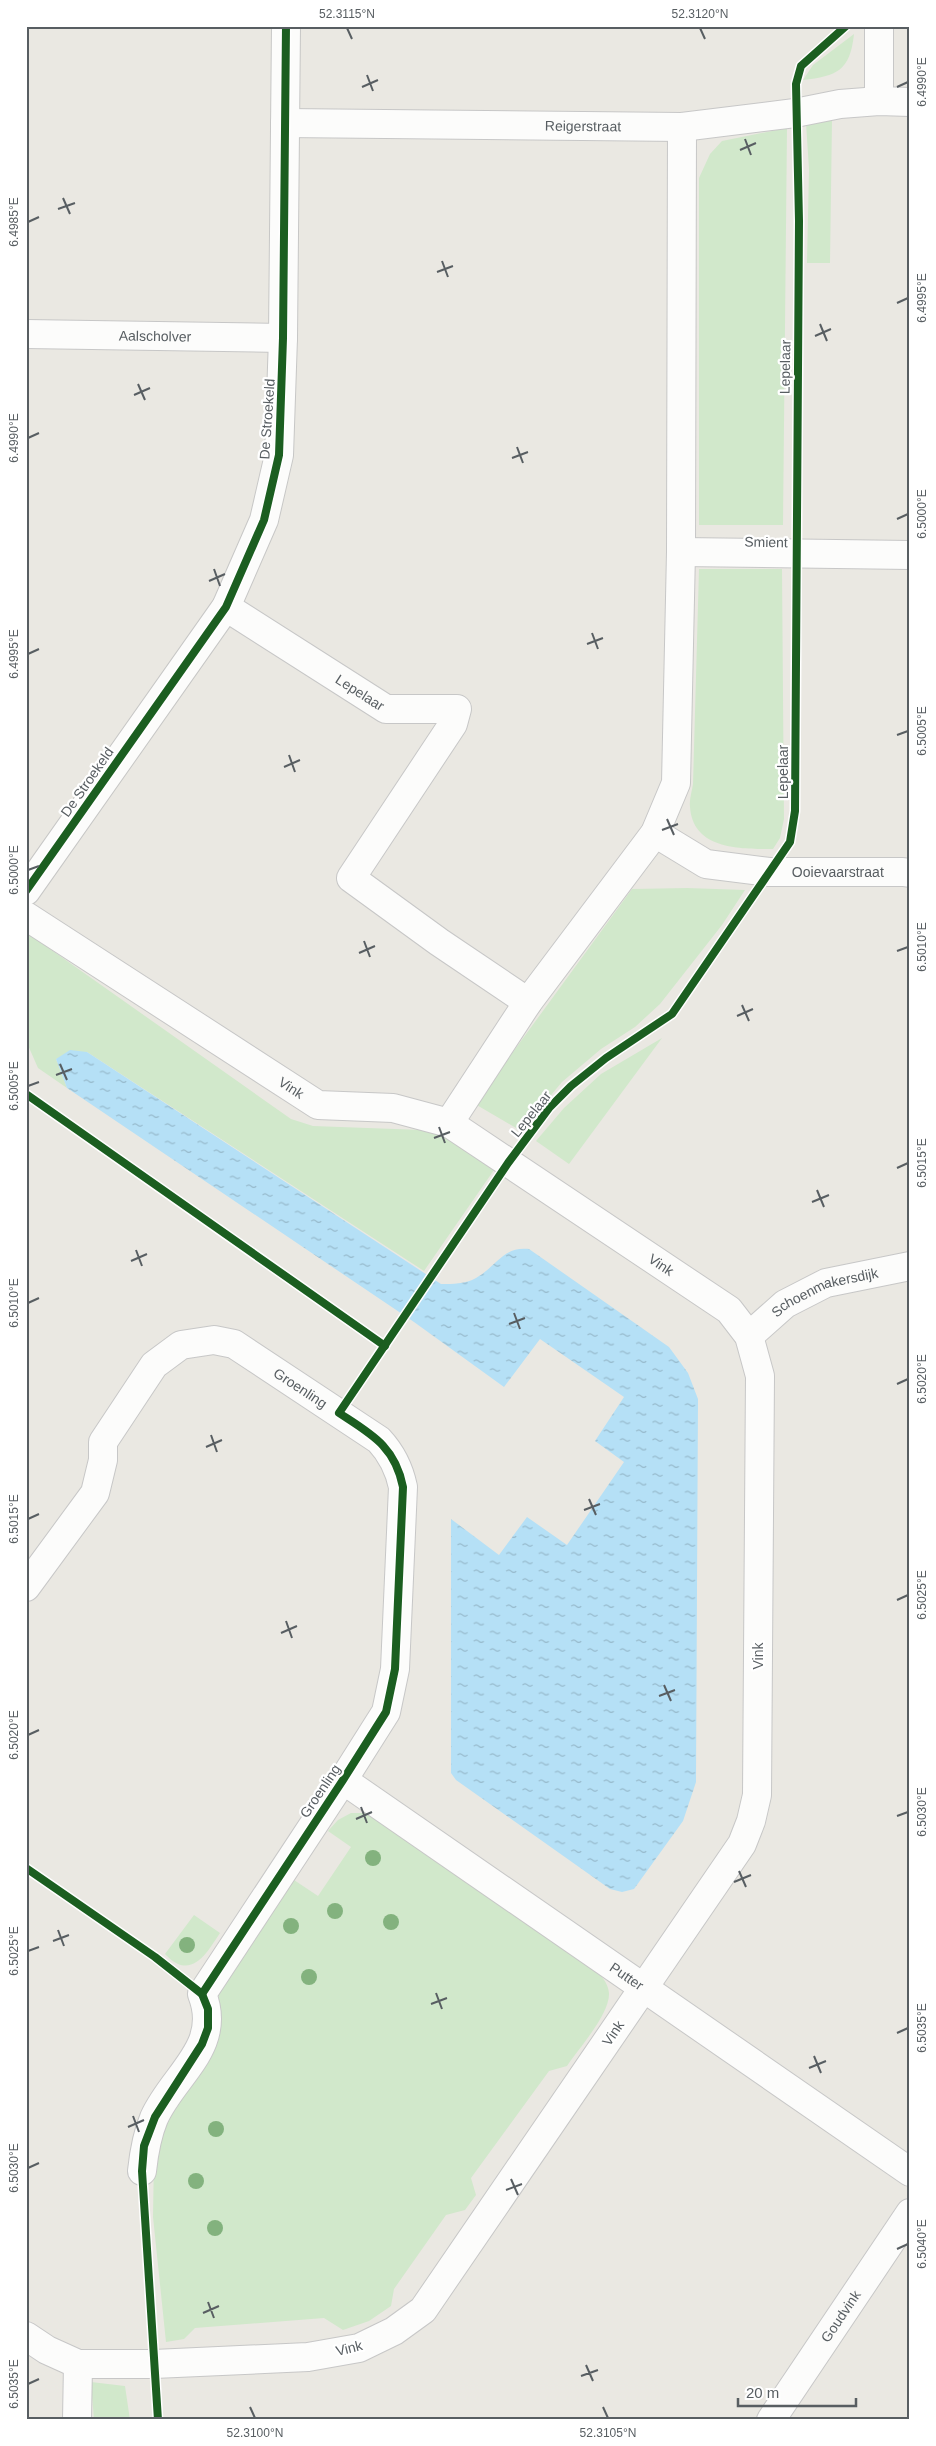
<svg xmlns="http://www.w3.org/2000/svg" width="936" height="2446" font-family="Arial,sans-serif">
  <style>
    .green { fill: #d1e8cb }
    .water { fill: url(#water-ripples) }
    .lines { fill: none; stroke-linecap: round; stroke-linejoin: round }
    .street-casing { stroke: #c7c7c7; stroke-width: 30 }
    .secondary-casing { stroke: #c7c7c6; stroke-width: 30 }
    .street { stroke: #fcfcfb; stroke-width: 28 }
    .secondary { stroke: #fcfcfb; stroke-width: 28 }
    .cycleway-casing { stroke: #fff; stroke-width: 11 }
    .cycleway { stroke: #1b5e20; stroke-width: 8 }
    .tree { fill: #83b27e }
    .ticks { fill: none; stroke: #585e62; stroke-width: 2 }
    .labels { text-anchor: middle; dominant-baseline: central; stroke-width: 4.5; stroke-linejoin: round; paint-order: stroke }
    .street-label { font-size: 14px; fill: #585e62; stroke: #fff }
    .neatline { fill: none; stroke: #585e62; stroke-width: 2 }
    .ticks-label { font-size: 12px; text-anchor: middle; fill: #585e62 }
  </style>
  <defs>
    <pattern id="water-ripples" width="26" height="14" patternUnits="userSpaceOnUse" patternTransform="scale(1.25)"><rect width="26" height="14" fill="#b5e0f6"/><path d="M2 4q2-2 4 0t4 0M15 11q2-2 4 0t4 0" fill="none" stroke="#96b9cb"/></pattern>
  </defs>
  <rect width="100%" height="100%" fill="#eae8e2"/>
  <!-- green -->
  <g class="green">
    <path d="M 854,34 C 850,71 837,76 803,80 L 813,65 Z"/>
    <polygon points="832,120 830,263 807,263 809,169 806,123"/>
    <polygon points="787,128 783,525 699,525 699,178 710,154 722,141"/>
    <path d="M 699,569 L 782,569 L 784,819 L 780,838 L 773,849 C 741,849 693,850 690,807 C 689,800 692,791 693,784 Z"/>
    <polygon points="687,888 745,890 722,925 660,1004 635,1027 601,1049 562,1082 521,1131 475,1104 632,889"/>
    <path d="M 26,932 L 291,1119 L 313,1126 L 422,1130 C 450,1136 471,1154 494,1170 L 424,1271 L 87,1052 L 56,1059 L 67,1088 L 38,1068 L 27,1043 Z"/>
    <polygon points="662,1038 569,1164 536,1141 564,1108 601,1074"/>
    <path d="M 351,1813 L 366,1813 L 379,1817 L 586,1962 C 595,1970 608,1979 609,1993 C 610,2014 579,2048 567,2066 L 549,2071 L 471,2178 L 476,2195 L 465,2210 L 446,2215 L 394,2289 L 391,2306 L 369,2321 L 343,2330 L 324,2318 L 195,2328 L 184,2339 L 166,2342 L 153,2217 L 154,2156 L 168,2109 L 217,2006 L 220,1987 L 294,1880 L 318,1896 L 351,1847 L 328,1831 L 338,1820 Z"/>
    <path d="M 194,1915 L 220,1933 C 211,1946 198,1972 178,1964 C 173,1962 168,1957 165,1954 Z"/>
    <polygon points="91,2382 125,2386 130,2420 94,2420"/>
  </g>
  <!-- water -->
  <path class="water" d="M 70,1050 L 87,1052 L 441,1284 C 452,1284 466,1284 476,1278 C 497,1266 503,1246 529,1249 L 669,1347 L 688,1373 L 698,1399 L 696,1782 L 683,1821 L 634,1889 L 622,1892 L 610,1889 L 456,1780 L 451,1773 L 451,1519 L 499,1555 L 527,1517 L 567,1545 L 624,1462 L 595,1441 L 624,1397 L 540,1339 L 504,1387 L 414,1322 L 67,1088 L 56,1059 Z"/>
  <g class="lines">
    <!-- street casing -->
    <g class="street-casing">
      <g id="street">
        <polyline points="879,26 879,101"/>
        <path id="s1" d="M 285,123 L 682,127 L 795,113 L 840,104 L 879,101 L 910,102"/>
        <path id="s2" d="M 26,334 L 283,338"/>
        <polyline points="681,552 910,555"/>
        <path id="s3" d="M 226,607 L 386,709 L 457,709 L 453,724 L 351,878 L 439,942 L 528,1002"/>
        <path id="s4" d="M 655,833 L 706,864 L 769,872 L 903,872 L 910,873"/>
        <path id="s5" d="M 26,916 L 318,1105 L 393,1108 L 449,1123 L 729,1310 L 749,1336 L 760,1376 L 757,1795 L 751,1821 L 742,1844 L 423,2310 L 394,2331 L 359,2348 L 308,2357 L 154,2364 L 78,2364 L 47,2350 L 26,2336"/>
        <polyline points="449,1123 528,1002 655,833 676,783 681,552 682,127"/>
        <path id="s6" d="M 749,1336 L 785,1304 L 826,1283 L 910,1266"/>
        <path id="s7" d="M 26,1587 L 95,1493 L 103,1460 L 103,1442 L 154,1365 L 181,1345 L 214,1340 L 234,1344 L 379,1440 C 392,1454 399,1468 403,1487 L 395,1669 L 386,1712 L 343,1780 L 202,1994 C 223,2047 173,2075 154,2118 C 147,2135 144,2152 142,2171"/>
        <path id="s8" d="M 343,1780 L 910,2172"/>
        <polyline points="77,2420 78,2364"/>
        <path id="s9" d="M 771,2420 L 910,2213"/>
      </g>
    </g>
    <!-- secondary casing -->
    <g class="secondary-casing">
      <polyline id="secondary" points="26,891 226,607 264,520 279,455 283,338 286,26"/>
    </g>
    <!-- street -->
    <use href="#street" class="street"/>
    <!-- secondary -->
    <use href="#secondary" class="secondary"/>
    <!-- cycleway casing -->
    <g class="cycleway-casing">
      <g id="cycleway">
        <polyline points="26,891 226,607 264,520 279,455 283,338 286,26"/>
        <polyline points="26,1094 385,1346"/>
        <polyline points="26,1868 155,1957 202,1994 208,2009 208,2028 202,2044 155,2117 144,2146 142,2171 158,2420"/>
        <path d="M 202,1994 L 343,1780 L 386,1712 L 395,1669 L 403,1487 C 395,1446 371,1434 339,1413 L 508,1163 L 549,1108 L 571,1086 L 606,1058 L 672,1014 L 790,842 L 795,811 L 799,221 L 796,84 L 801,66 L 846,26"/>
      </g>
    </g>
    <!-- cycleway -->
    <use href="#cycleway" class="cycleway"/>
  </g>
  <!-- trees -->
  <g class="tree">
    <circle cx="373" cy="1858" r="8"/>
    <circle cx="335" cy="1911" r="8"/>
    <circle cx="391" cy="1922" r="8"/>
    <circle cx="291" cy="1926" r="8"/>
    <circle cx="187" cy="1945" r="8"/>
    <circle cx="309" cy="1977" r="8"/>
    <circle cx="216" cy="2129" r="8"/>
    <circle cx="196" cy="2181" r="8"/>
    <circle cx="215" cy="2228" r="8"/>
  </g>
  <!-- ticks -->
  <path class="ticks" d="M 347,28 L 352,39M 700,28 L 705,39M 367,75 L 373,91M 362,87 L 378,80M 897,87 L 908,82M 745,139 L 751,155M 740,150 L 756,143M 63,198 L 70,214M 58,209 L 75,203M 28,222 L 39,217M 442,261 L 448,277M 437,272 L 453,266M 897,303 L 908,298M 820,324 L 827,341M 815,336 L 831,329M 138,384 L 145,400M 134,395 L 150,388M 28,438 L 39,433M 517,447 L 523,463M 512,458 L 528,452M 897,519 L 908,514M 214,569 L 220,586M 209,581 L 225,574M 592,633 L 598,649M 587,644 L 603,638M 28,654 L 39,649M 897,735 L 908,731M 289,755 L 295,772M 284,767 L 300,760M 667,819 L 674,835M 662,830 L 678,824M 28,870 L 39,866M 364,941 L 370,957M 897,951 L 908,947M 359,953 L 375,946M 742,1005 L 749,1021M 737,1016 L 753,1009M 60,1064 L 67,1080M 56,1075 L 72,1069M 28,1086 L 39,1082M 439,1127 L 445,1143M 434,1138 L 450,1132M 897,1168 L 908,1163M 817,1190 L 824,1207M 812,1202 L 829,1195M 136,1250 L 142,1266M 131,1261 L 147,1254M 28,1303 L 39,1298M 514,1313 L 520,1329M 509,1324 L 525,1318M 897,1384 L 908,1379M 211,1435 L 217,1452M 206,1447 L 222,1440M 589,1499 L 596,1515M 584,1510 L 600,1504M 28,1519 L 39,1514M 897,1600 L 908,1595M 286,1621 L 292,1638M 281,1633 L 297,1626M 664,1685 L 671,1701M 659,1696 L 675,1690M 28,1735 L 39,1730M 361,1807 L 367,1823M 897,1816 L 908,1812M 356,1819 L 372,1812M 739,1871 L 746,1887M 734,1882 L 751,1875M 58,1930 L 64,1946M 53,1941 L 69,1935M 28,1951 L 39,1947M 436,1993 L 442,2009M 431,2004 L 447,1998M 897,2033 L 908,2028M 814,2056 L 821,2073M 809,2068 L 826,2061M 133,2116 L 139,2132M 128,2127 L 144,2120M 28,2168 L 39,2163M 511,2179 L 518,2195M 506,2190 L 522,2184M 897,2249 L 908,2244M 208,2302 L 214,2318M 203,2313 L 219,2306M 586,2365 L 593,2381M 581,2376 L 598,2370M 28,2384 L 39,2379M 250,2407 L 255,2418M 603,2407 L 608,2418"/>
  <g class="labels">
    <!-- street labels -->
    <g class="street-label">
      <text stroke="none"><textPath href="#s1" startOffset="298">Reigerstraat</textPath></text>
      <text stroke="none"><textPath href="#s2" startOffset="129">Aalscholver</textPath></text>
      <text transform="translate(785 367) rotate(-89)">Lepelaar</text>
      <text transform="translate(267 419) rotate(-86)">De Stroekeld</text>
      <text transform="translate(766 542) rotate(1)">Smient</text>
      <text stroke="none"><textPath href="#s3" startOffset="159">Lepelaar</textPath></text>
      <text transform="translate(783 772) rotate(-90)">Lepelaar</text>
      <text transform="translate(87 782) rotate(-55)">De Stroekeld</text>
      <text stroke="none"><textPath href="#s4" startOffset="192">Ooievaarstraat</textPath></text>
      <text stroke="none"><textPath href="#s5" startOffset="316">Vink</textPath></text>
      <text transform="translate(531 1114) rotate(-51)">Lepelaar</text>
      <text stroke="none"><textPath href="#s5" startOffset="736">Vink</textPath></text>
      <text stroke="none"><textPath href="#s6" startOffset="90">Schoenmakersdijk</textPath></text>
      <text stroke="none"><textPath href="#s7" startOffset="428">Groenling</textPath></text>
      <text transform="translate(758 1656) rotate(-90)">Vink</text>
      <text transform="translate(320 1791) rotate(-56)">Groenling</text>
      <text stroke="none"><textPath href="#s8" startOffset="345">Putter</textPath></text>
      <text transform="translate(613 2033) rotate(-56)">Vink</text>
      <text stroke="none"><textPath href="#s9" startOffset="125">Goudvink</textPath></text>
      <text transform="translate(349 2348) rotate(-14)">Vink</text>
    </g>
  </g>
  <!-- border -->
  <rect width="936" height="2446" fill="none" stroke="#ffffff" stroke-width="55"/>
  <!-- scale -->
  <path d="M738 2398v8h118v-8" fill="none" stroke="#585e62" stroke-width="2.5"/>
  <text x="746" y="2398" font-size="15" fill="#585e62" stroke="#ffffff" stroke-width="4" paint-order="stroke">20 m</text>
  <rect x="28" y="28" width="880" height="2390" class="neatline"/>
  <g class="ticks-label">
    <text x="347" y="18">52.3115°N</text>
    <text x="700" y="18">52.3120°N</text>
    <text transform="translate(922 82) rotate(-90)" y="4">6.4990°E</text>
    <text transform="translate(14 222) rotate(-90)" y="4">6.4985°E</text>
    <text transform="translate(922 298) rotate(-90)" y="4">6.4995°E</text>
    <text transform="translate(14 438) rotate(-90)" y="4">6.4990°E</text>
    <text transform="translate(922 514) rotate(-90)" y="4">6.5000°E</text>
    <text transform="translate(14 654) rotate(-90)" y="4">6.4995°E</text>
    <text transform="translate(922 731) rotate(-90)" y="4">6.5005°E</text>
    <text transform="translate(14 870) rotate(-90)" y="4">6.5000°E</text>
    <text transform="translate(922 947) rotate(-90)" y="4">6.5010°E</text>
    <text transform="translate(14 1086) rotate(-90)" y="4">6.5005°E</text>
    <text transform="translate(922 1163) rotate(-90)" y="4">6.5015°E</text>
    <text transform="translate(14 1303) rotate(-90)" y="4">6.5010°E</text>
    <text transform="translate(922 1379) rotate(-90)" y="4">6.5020°E</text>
    <text transform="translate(14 1519) rotate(-90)" y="4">6.5015°E</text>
    <text transform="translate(922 1595) rotate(-90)" y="4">6.5025°E</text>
    <text transform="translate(14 1735) rotate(-90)" y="4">6.5020°E</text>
    <text transform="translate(922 1812) rotate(-90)" y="4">6.5030°E</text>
    <text transform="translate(14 1951) rotate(-90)" y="4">6.5025°E</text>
    <text transform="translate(922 2028) rotate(-90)" y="4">6.5035°E</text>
    <text transform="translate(14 2168) rotate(-90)" y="4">6.5030°E</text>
    <text transform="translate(922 2244) rotate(-90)" y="4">6.5040°E</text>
    <text transform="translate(14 2384) rotate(-90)" y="4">6.5035°E</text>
    <text x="255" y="2437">52.3100°N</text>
    <text x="608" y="2437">52.3105°N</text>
  </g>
</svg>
